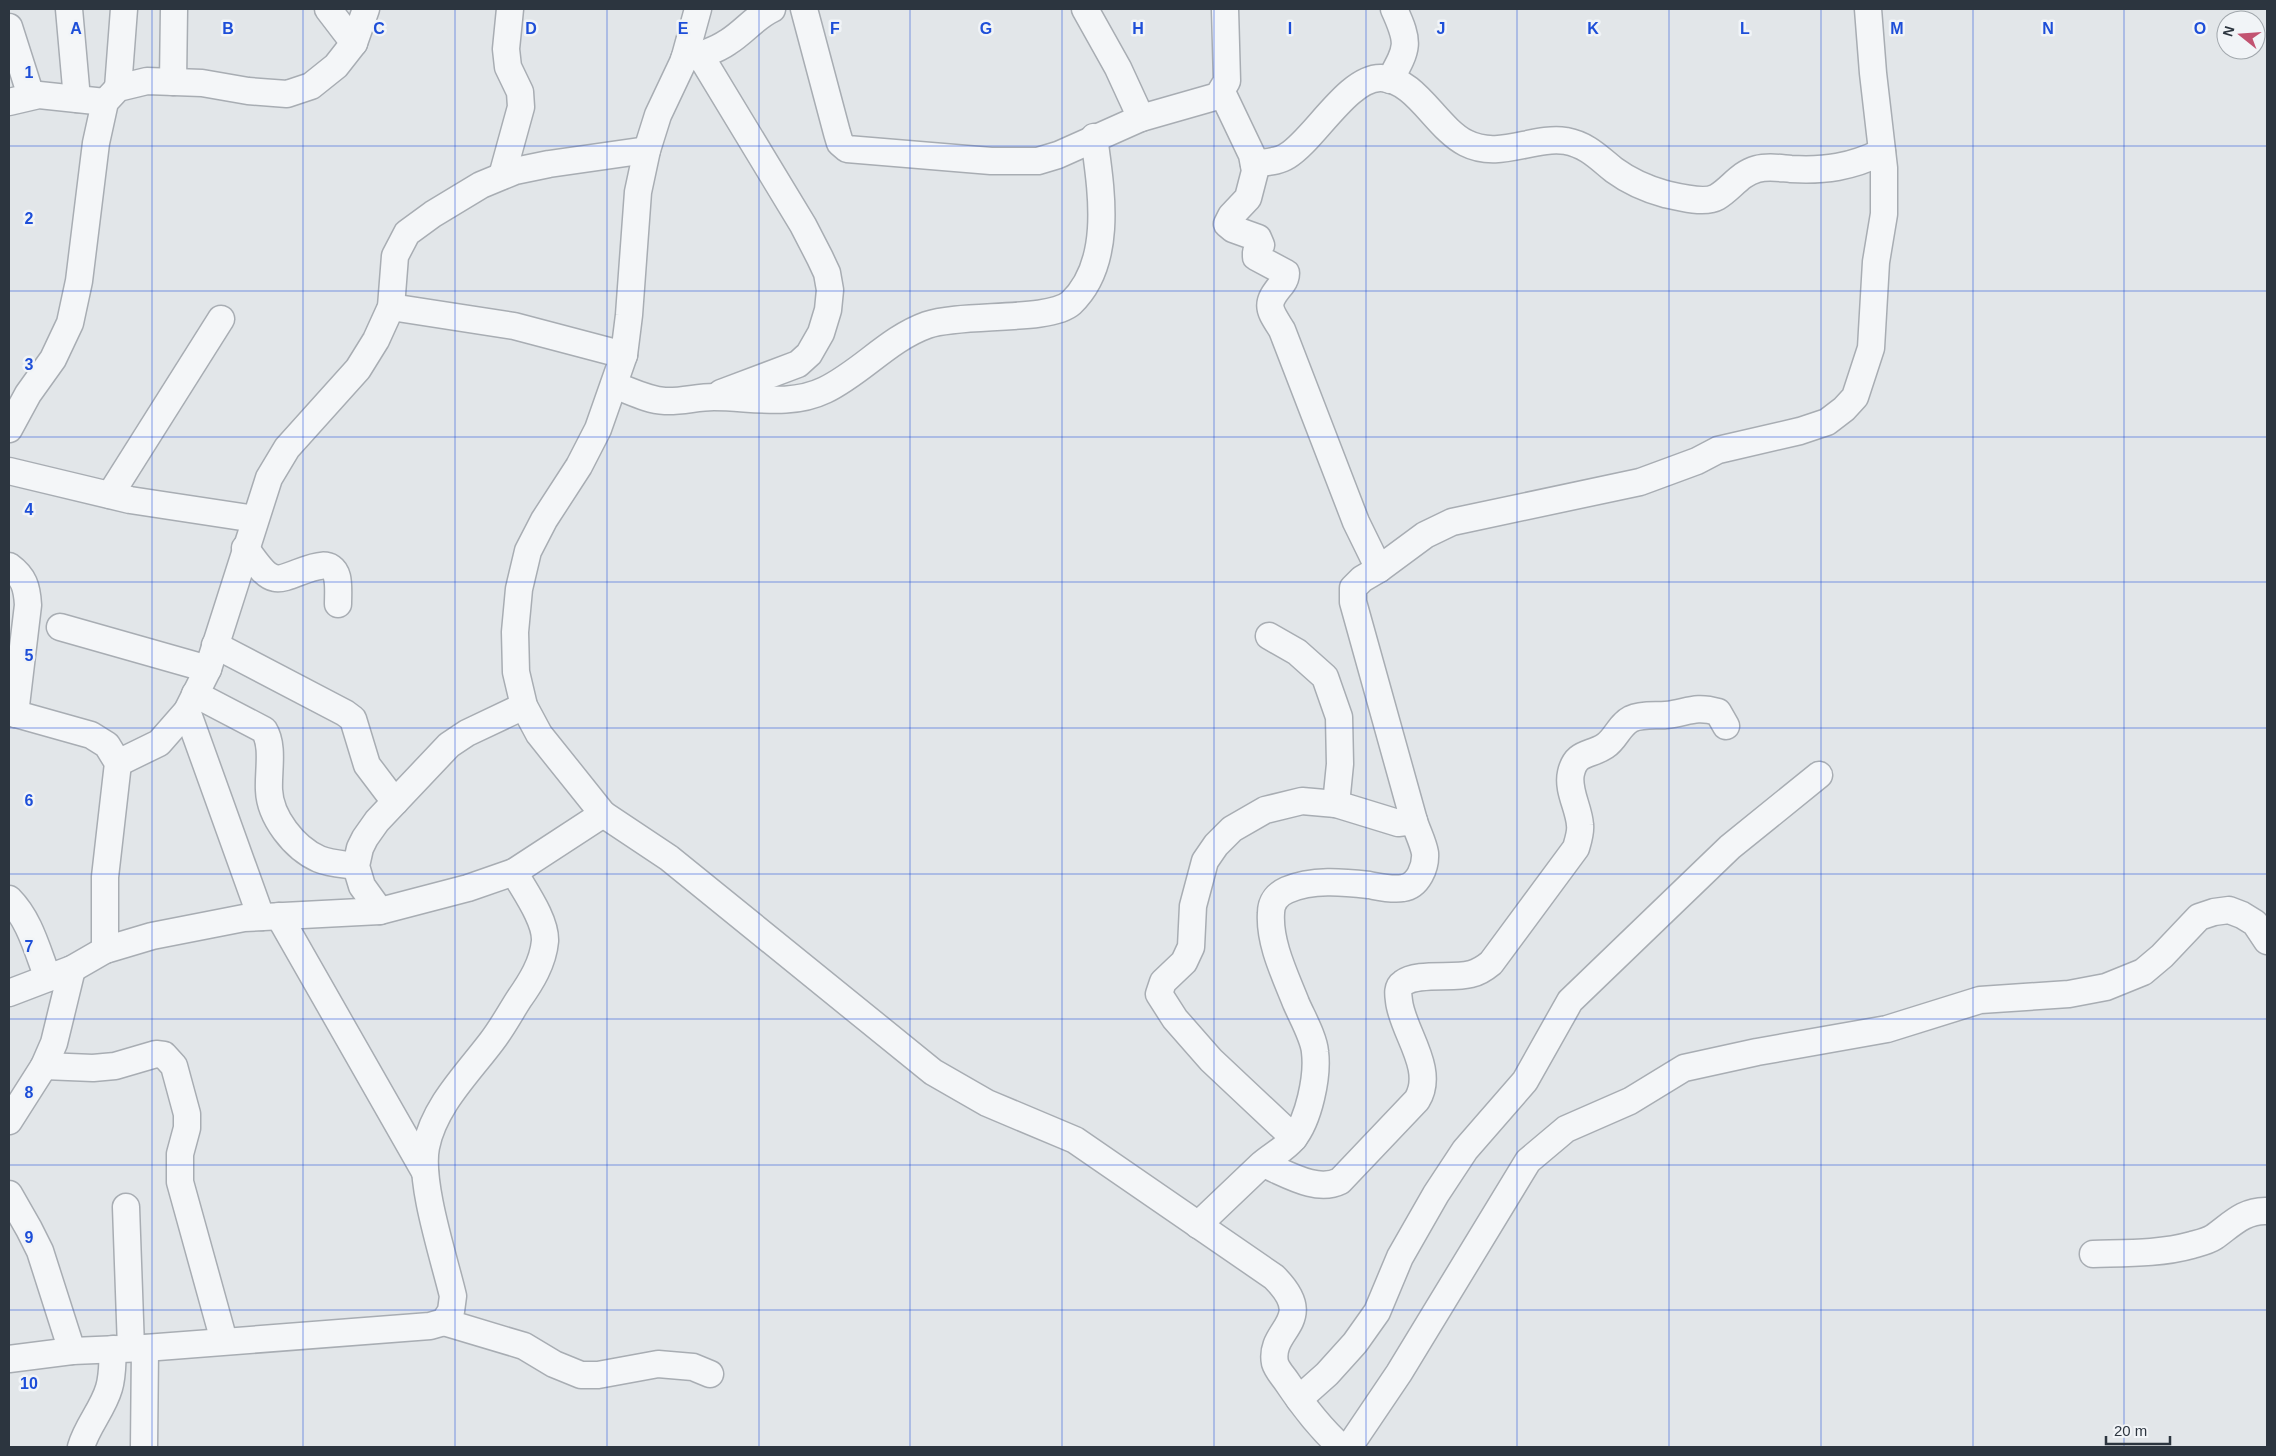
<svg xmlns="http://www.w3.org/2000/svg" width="2276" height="1456" font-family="Arial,sans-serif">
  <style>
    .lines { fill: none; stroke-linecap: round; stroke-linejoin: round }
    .minor-casing { stroke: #a8adb3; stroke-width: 29 }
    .minor { stroke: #f4f6f8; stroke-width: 26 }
    .grid { fill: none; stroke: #1d4ed8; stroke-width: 1; stroke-opacity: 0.55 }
    .grid-label { font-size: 16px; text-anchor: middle; font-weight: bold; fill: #1d4ed8; stroke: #f1f4f7; stroke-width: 5; stroke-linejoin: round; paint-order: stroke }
  </style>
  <rect width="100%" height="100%" fill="#e2e6e9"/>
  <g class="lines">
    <!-- minor casing -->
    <g class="minor-casing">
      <g id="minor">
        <polyline points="69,9 77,99"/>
        <polyline points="328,9 354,43"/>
        <path d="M 698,9 L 684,60 L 658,115 L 647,150 L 638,192 L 629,315 L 624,355 L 598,429 L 579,466 L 544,520 L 528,551 L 519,589 L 515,632 L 516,672 L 524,706 L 539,734 L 603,814 L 669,858 L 933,1072 L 987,1103 L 1075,1140 L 1274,1277 C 1319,1322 1268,1328 1275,1363 C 1277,1370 1283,1376 1287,1382 C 1303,1406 1320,1428 1341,1447"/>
        <polyline points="804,9 837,133 840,143 847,149 991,161 1038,161 1058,155 1141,118 1218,96 1227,81 1225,9"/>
        <polyline points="1085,9 1118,68 1141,118"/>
        <polyline points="9,27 31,96"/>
        <polyline points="700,55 803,225 820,258 827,273 830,290 828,310 821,333 809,354 798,364 721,393"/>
        <path d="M 684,59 C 700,55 715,51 728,42 C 744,32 755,17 772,9"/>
        <path d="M 1390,80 C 1408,47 1410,44 1394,9"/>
        <polyline points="173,82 174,9"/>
        <polyline points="118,88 124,9"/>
        <path d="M 1222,92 L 1252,155 L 1255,171 L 1248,198 L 1231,216 L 1227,224 L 1233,229 L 1258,238 L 1261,245 L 1256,252 L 1256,257 L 1286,273 C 1286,278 1285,280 1282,284 C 1264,305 1269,309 1282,330 L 1356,522 L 1379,569"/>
        <polyline points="9,102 39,95 105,102"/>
        <path d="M 1254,164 C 1264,162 1278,162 1287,156 C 1314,140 1348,77 1381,78 C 1416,79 1436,128 1466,143 C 1499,160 1533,136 1566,141 C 1587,145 1598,157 1614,170 C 1629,181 1647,189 1665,194 C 1678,197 1705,204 1717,197 C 1732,188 1739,174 1757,169 C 1768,166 1779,168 1791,169 C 1825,171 1851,167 1882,152"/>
        <polyline points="502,176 521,107 520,92 508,67 506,49 510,9"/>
        <polyline points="391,307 514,326 624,355"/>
        <path d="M 614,385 C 631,391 647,400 665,401 C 681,402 697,397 714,397 C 751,397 790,407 825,390 C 862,372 888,339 927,325 C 961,313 1050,322 1071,303 C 1114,262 1101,189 1094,137"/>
        <polyline points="9,429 28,394 53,359 70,323 79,281 96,143 105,102 118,88 147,81 202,83 248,91 287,94 311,86 336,66 354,43 366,9"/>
        <polyline points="9,471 130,500 255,519"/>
        <polyline points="110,495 221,319"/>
        <path d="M 245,548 C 253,557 263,576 275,578 C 290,582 330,549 337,577 C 339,585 338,596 338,604"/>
        <path d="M 9,566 C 24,577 27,587 28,605 L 15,714"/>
        <polyline points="60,627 208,669"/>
        <polyline points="1269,636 1297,652 1325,677 1339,717 1340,764 1336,804"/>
        <polyline points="215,645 345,713 353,719 367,765 395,802"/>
        <path d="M 195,694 L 264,730 C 274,746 268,771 269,790 C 270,817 294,848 319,859 C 331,864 344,864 356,866"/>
        <polyline points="187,711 261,917"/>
        <polyline points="9,712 91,735 107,745 118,763 105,877 105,950"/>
        <polyline points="118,763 159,743 187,711 208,669 269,478 287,448 358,369 376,340 391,307 395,256 407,233 433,214 481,185 515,171 549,164 647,150"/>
        <path d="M 9,899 C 30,920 37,950 48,978"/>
        <polyline points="380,911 362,886 356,866 360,848 365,838 377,821 449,745 467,733 524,706"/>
        <polyline points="279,916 425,1172"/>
        <polyline points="9,993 72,969 105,950 152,936 244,918 380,911 468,888 514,872 603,814"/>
        <polyline points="44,1066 93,1068 115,1066 156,1054 164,1055 174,1066 187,1114 187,1128 180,1154 180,1182 224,1341"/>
        <polyline points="9,1121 44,1066 54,1043 72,969"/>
        <polyline points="1294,1138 1211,1060 1175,1019 1159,994 1163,982 1184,962 1191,947 1193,906 1205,861 1216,845 1232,829 1265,810 1302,801 1336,804 1398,823 1414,821 1353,602 1353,588 1362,579 1379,569 1425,535 1452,522 1640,482 1697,461 1718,450 1800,431 1827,422 1844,409 1855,397 1871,348 1876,262 1884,214 1884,168 1873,73 1868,9"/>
        <path d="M 1263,1164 C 1286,1173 1316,1193 1340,1181 L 1417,1100 C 1436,1069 1402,1031 1399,1001 C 1398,994 1397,987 1403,983 C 1417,972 1453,979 1471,974 C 1479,972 1485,968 1491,963 L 1576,848 C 1578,841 1581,832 1580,825 C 1579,808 1567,790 1571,773 C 1576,751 1590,756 1605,746 C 1616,739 1619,725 1631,719 C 1642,714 1655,716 1666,715 C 1687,713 1694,705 1718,712 L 1726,726"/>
        <polyline points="9,1194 29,1229 40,1251 72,1351"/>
        <polyline points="126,1207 131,1348"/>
        <path d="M 1198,1225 C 1219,1205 1240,1185 1261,1165 C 1271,1156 1285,1149 1293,1139 C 1309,1120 1318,1076 1315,1052 C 1314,1038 1302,1017 1296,1003 C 1285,975 1269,943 1271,913 C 1271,901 1278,894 1287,890 C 1312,879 1343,882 1369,885 C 1380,887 1392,890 1403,888 C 1418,886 1426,867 1425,853 C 1423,842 1417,831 1414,821"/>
        <path d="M 2093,1254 C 2125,1253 2160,1254 2192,1245 C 2199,1243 2208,1241 2214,1237 C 2231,1225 2244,1210 2267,1211"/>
        <polyline points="444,1322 524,1346 554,1364 581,1375 598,1375 658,1364 693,1367 710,1374"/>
        <path d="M 9,1359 L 72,1351 L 145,1348 L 430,1326 L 444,1322 L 451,1311 L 453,1296 C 444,1258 419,1183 426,1147 C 434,1106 468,1073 492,1041 C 502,1028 510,1013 519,999 C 531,982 543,963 545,941 C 546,920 524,890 514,872"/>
        <polyline points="1299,1399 1327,1374 1355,1343 1377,1312 1400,1257 1436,1194 1465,1150 1525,1081 1570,1001 1730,847 1819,775"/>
        <path d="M 81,1447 C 87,1426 103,1409 109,1388 C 113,1375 112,1362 113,1349"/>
        <polyline points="144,1447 145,1348"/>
        <polyline points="1349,1447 1399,1373 1528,1161 1566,1129 1630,1101 1684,1068 1757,1052 1887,1029 1980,1000 2069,994 2106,987 2143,972 2162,956 2199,917 2214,912 2229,910 2242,915 2255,923 2267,941"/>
      </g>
    </g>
    <!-- minor -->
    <use href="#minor" class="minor"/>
  </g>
  <!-- grid -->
  <path class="grid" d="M 152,9 L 152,1447M 303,9 L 303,1447M 455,9 L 455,1447M 607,9 L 607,1447M 759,9 L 759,1447M 910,9 L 910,1447M 1062,9 L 1062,1447M 1214,9 L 1214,1447M 1366,9 L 1366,1447M 1517,9 L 1517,1447M 1669,9 L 1669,1447M 1821,9 L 1821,1447M 1973,9 L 1973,1447M 2124,9 L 2124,1447M 9,146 L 2267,146M 9,291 L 2267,291M 9,437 L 2267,437M 9,582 L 2267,582M 9,728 L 2267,728M 9,874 L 2267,874M 9,1019 L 2267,1019M 9,1165 L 2267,1165M 9,1310 L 2267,1310"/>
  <g class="grid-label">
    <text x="76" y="34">A</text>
    <text x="228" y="34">B</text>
    <text x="379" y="34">C</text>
    <text x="531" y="34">D</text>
    <text x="683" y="34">E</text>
    <text x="835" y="34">F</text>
    <text x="986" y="34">G</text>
    <text x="1138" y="34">H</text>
    <text x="1290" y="34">I</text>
    <text x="1441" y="34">J</text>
    <text x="1593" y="34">K</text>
    <text x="1745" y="34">L</text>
    <text x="1897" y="34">M</text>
    <text x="2048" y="34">N</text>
    <text x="2200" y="34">O</text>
    <text x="29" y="78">1</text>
    <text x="29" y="224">2</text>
    <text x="29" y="370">3</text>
    <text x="29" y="515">4</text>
    <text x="29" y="661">5</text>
    <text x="29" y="806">6</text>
    <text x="29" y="952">7</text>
    <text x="29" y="1098">8</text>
    <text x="29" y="1243">9</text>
    <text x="29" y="1389">10</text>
  </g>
  <!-- border -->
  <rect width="2276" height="1456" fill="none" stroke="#2c353f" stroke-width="20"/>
  <!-- north arrow -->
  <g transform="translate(2241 35) rotate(287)"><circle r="24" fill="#f1f4f7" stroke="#a2a8ad"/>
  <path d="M0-4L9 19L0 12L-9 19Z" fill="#c25371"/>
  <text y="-8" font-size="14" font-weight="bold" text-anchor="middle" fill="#2c353f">N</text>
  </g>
  <!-- scale -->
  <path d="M2106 1436v8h64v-8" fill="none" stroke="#2c353f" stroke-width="2.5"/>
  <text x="2114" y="1436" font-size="15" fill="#2c353f" stroke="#f1f4f7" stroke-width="4" paint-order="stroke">20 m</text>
</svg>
